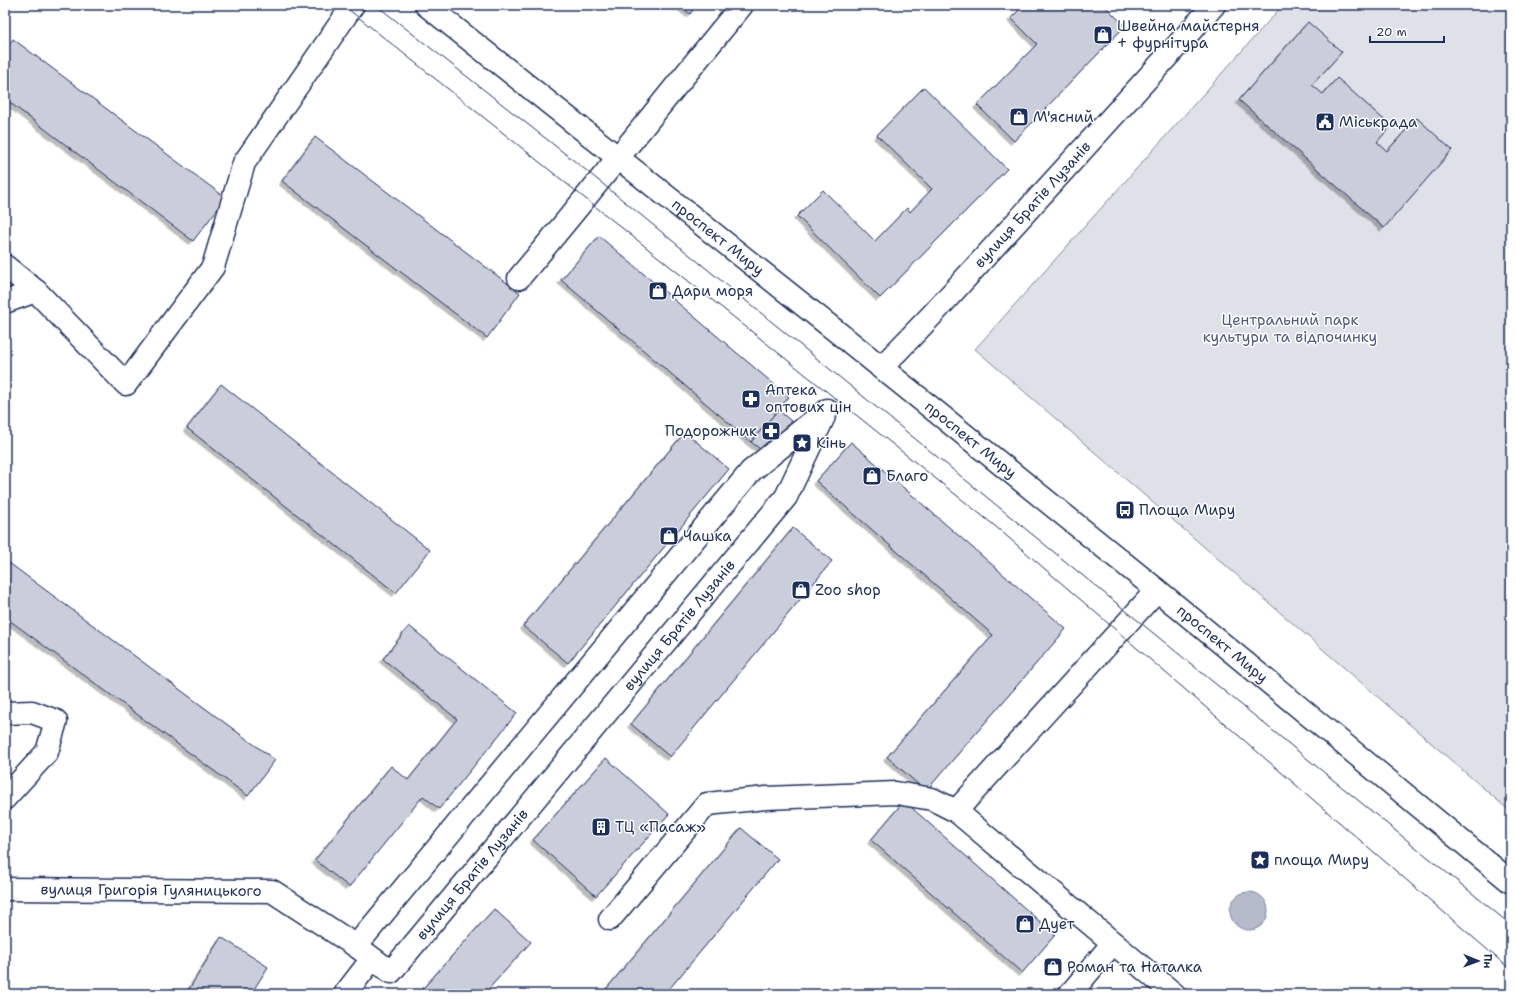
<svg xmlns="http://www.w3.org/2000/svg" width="1516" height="999" font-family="'Shantell Sans',sans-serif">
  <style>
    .green { fill: #dee1e7; stroke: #7c88a2 }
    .water { fill: #b5bbca; stroke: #77839f }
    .building { fill: #caceda; stroke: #1b2f5e; filter: url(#shadow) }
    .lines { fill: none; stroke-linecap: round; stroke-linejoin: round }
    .minor-casing { stroke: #1b2f5e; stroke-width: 25 }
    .major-casing { stroke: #1b2f5e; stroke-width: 25 }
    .minor { stroke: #fff; stroke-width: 22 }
    .major { stroke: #fff; stroke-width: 22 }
    .tram { stroke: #1b2f5e; stroke-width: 1 }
    .labels { text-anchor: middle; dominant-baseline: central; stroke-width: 3; stroke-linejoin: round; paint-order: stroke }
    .poi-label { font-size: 15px; fill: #1b2f5e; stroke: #fff; text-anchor: start }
    .street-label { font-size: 15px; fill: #1b2f5e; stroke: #fff }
    .park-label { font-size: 15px; fill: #4c5c80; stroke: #fff }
  </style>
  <defs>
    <filter id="shadow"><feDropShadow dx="-3.5" dy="3.5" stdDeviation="0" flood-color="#0004"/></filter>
  </defs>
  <rect width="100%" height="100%" fill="#fff"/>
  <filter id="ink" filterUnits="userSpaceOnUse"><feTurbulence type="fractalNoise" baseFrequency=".025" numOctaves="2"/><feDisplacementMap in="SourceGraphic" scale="8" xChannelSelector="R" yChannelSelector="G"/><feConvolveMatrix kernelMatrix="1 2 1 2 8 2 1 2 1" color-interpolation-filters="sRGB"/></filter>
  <g filter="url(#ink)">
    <!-- green -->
    <polygon class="green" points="1283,5 1511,5 1511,812 975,349"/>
    <!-- water -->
    <circle class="water" cx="1249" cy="911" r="19"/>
    <!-- building -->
    <g class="building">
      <polygon points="679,5 697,5 690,14"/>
      <polygon points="1024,5 1104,5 1125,26 1014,141 977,105 1037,44 1011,18"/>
      <polygon points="1308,22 1342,52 1312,85 1323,94 1337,78 1391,126 1377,142 1387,151 1417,118 1452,150 1384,228 1239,100"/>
      <polygon points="13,39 226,198 193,241 5,99 5,50"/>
      <polygon points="924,87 1007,169 880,298 797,216 823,190 875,241 907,208 910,212 932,189 877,135"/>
      <polygon points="315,137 520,293 487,338 282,181"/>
      <polygon points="599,236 789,397 751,442 561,280"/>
      <polygon points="221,384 430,550 396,593 187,428"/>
      <polygon points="778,410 791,421 764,452 751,442"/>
      <polygon points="685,432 729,469 568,663 523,626"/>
      <polygon points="851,442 1066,629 926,791 887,757 993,635 816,481"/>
      <polygon points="793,528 832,561 670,757 631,724"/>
      <polygon points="5,560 275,760 248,796 5,617"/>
      <polygon points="409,626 517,713 439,809 423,796 349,887 315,860 391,766 408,780 457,719 383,659"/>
      <polygon points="606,758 669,814 596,896 533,840"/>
      <polygon points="904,801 1055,935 1022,973 871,840"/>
      <polygon points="741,828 778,859 665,994 602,994"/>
      <polygon points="494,909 531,942 484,994 418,994"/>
      <polygon points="221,937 268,967 251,994 186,994"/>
      <polygon points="959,989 965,994 955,994"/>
    </g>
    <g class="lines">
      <!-- minor casing -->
      <g class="minor-casing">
        <g id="minor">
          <polyline points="5,266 36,291 126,384 213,267 244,163 353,5"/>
          <path d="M 519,278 C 595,188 667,96 742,5"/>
          <polyline points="5,302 36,291"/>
          <polyline points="1157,590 956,811 1174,994"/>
          <polyline points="5,713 32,712 56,721 47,752 5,798"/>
          <path id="s1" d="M 5,889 L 272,891 L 356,946 L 391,972 L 786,497 L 827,410"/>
          <polyline points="610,919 707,804 766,798 896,793 932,799 956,811"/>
          <polyline points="356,946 751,471 823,413"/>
          <polyline points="345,994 372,959"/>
          <polyline points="1070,994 1113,943"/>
        </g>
      </g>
      <!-- major casing -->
      <g class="major-casing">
        <g id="major">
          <path id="s2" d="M 426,5 L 841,335 L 1157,590 L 1511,882"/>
          <path id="s3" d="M 881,368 L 932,315 L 1214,5"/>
        </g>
      </g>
      <!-- minor -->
      <use href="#minor" class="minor"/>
      <!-- major -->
      <use href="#major" class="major"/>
      <!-- tram -->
      <g class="tram">
        <polyline points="343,5 995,526 1511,970"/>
        <polyline points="376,5 582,167 1511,925"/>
      </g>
    </g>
  </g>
  <!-- icons -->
  <defs>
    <g id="shop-square" transform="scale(1)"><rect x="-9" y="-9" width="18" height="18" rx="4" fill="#1b2f5e" stroke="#fff"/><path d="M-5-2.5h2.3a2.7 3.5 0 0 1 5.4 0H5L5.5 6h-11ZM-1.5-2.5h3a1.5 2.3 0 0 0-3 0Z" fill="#fff"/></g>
    <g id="civic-square" transform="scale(1)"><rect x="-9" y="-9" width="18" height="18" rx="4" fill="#1b2f5e" stroke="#fff"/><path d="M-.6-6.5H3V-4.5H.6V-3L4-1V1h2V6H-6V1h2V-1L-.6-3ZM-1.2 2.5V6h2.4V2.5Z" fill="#fff"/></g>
    <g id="pharmacy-square" transform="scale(1)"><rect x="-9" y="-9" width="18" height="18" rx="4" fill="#1b2f5e" stroke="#fff"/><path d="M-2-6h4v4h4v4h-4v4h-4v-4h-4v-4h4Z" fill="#fff"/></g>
    <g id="sight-square" transform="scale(1)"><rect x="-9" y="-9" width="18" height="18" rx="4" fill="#1b2f5e" stroke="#fff"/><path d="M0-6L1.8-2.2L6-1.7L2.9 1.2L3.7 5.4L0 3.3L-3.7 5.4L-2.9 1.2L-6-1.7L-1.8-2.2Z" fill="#fff"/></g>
    <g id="bus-square" transform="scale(1)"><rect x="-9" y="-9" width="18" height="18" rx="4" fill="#1b2f5e" stroke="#fff"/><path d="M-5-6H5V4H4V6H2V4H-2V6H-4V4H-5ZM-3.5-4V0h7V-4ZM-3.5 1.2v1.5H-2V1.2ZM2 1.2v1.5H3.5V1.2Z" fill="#fff"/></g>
    <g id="building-square" transform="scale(1)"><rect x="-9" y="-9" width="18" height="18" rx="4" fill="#1b2f5e" stroke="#fff"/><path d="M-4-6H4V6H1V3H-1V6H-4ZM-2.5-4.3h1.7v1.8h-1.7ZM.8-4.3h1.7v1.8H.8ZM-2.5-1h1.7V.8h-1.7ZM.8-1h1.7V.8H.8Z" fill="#fff"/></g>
  </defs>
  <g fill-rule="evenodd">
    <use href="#shop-square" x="1103" y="35"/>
    <use href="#shop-square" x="1019" y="117"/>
    <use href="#civic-square" x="1325" y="122"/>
    <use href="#shop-square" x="658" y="291"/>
    <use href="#pharmacy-square" x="751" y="399"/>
    <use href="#pharmacy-square" x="771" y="431"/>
    <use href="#sight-square" x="802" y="443"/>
    <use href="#shop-square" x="872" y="476"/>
    <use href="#bus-square" x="1125" y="510"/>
    <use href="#shop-square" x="669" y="536"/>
    <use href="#shop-square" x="801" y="590"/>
    <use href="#building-square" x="601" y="827"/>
    <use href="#sight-square" x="1260" y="860"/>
    <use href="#shop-square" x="1025" y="924"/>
    <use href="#shop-square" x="1053" y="967"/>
  </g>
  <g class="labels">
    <!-- poi labels -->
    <g class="poi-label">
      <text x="1117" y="26">Швейна майстерня<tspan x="1117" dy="17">+ фурнітура</tspan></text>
      <text x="1033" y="117">М'ясний</text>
      <text x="1339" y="122">Міськрада</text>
      <text x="672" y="291">Дари моря</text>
      <text x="765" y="390">Аптека<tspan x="765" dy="17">оптових цін</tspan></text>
      <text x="757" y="431" text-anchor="end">Подорожник</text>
      <text x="816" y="443">Кінь</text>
      <text x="886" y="476">Благо</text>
      <text x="1139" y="510">Площа Миру</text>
      <text x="683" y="536">Чашка</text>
      <text x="815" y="590">Zoo shop</text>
      <text x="615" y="827">ТЦ «Пасаж»</text>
      <text x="1274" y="860">площа Миру</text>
      <text x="1039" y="924">Дует</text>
      <text x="1067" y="967">Роман та Наталка</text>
    </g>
    <!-- street labels -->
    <g class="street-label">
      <text stroke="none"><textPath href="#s3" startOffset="223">вулиця Братів Лузанів</textPath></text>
      <text stroke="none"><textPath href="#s2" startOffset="373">проспект Миру</textPath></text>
      <text stroke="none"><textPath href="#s2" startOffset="697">проспект Миру</textPath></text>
      <text stroke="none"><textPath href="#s1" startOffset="862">вулиця Братів Лузанів</textPath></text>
      <text stroke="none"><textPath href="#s2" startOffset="1021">проспект Миру</textPath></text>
      <text stroke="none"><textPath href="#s1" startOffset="538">вулиця Братів Лузанів</textPath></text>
      <text stroke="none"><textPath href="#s1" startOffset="146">вулиця Григорія Гуляницького</textPath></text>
    </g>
    <!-- park labels -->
    <g class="park-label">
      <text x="1290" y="320">Центральний парк<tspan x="1290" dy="17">культури та відпочинку</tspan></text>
    </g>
  </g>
  <!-- margin -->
  <rect width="1516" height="999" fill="none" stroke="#fff" stroke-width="20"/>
  <rect x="10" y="10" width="1496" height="979" fill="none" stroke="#1b2f5e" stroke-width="1.5" filter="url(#ink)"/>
  <!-- north arrow -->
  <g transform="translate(1478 961) rotate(91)" stroke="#ffffff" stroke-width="3" paint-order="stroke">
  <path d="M0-3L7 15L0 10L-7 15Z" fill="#1b2f5e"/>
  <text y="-6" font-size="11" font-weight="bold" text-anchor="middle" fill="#1b2f5e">Пн</text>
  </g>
  <!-- scale -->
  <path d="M1370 36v6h74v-6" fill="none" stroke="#1b2f5e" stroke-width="2"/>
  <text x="1376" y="36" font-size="12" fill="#1b2f5e" stroke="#ffffff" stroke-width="3" paint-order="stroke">20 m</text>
</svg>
